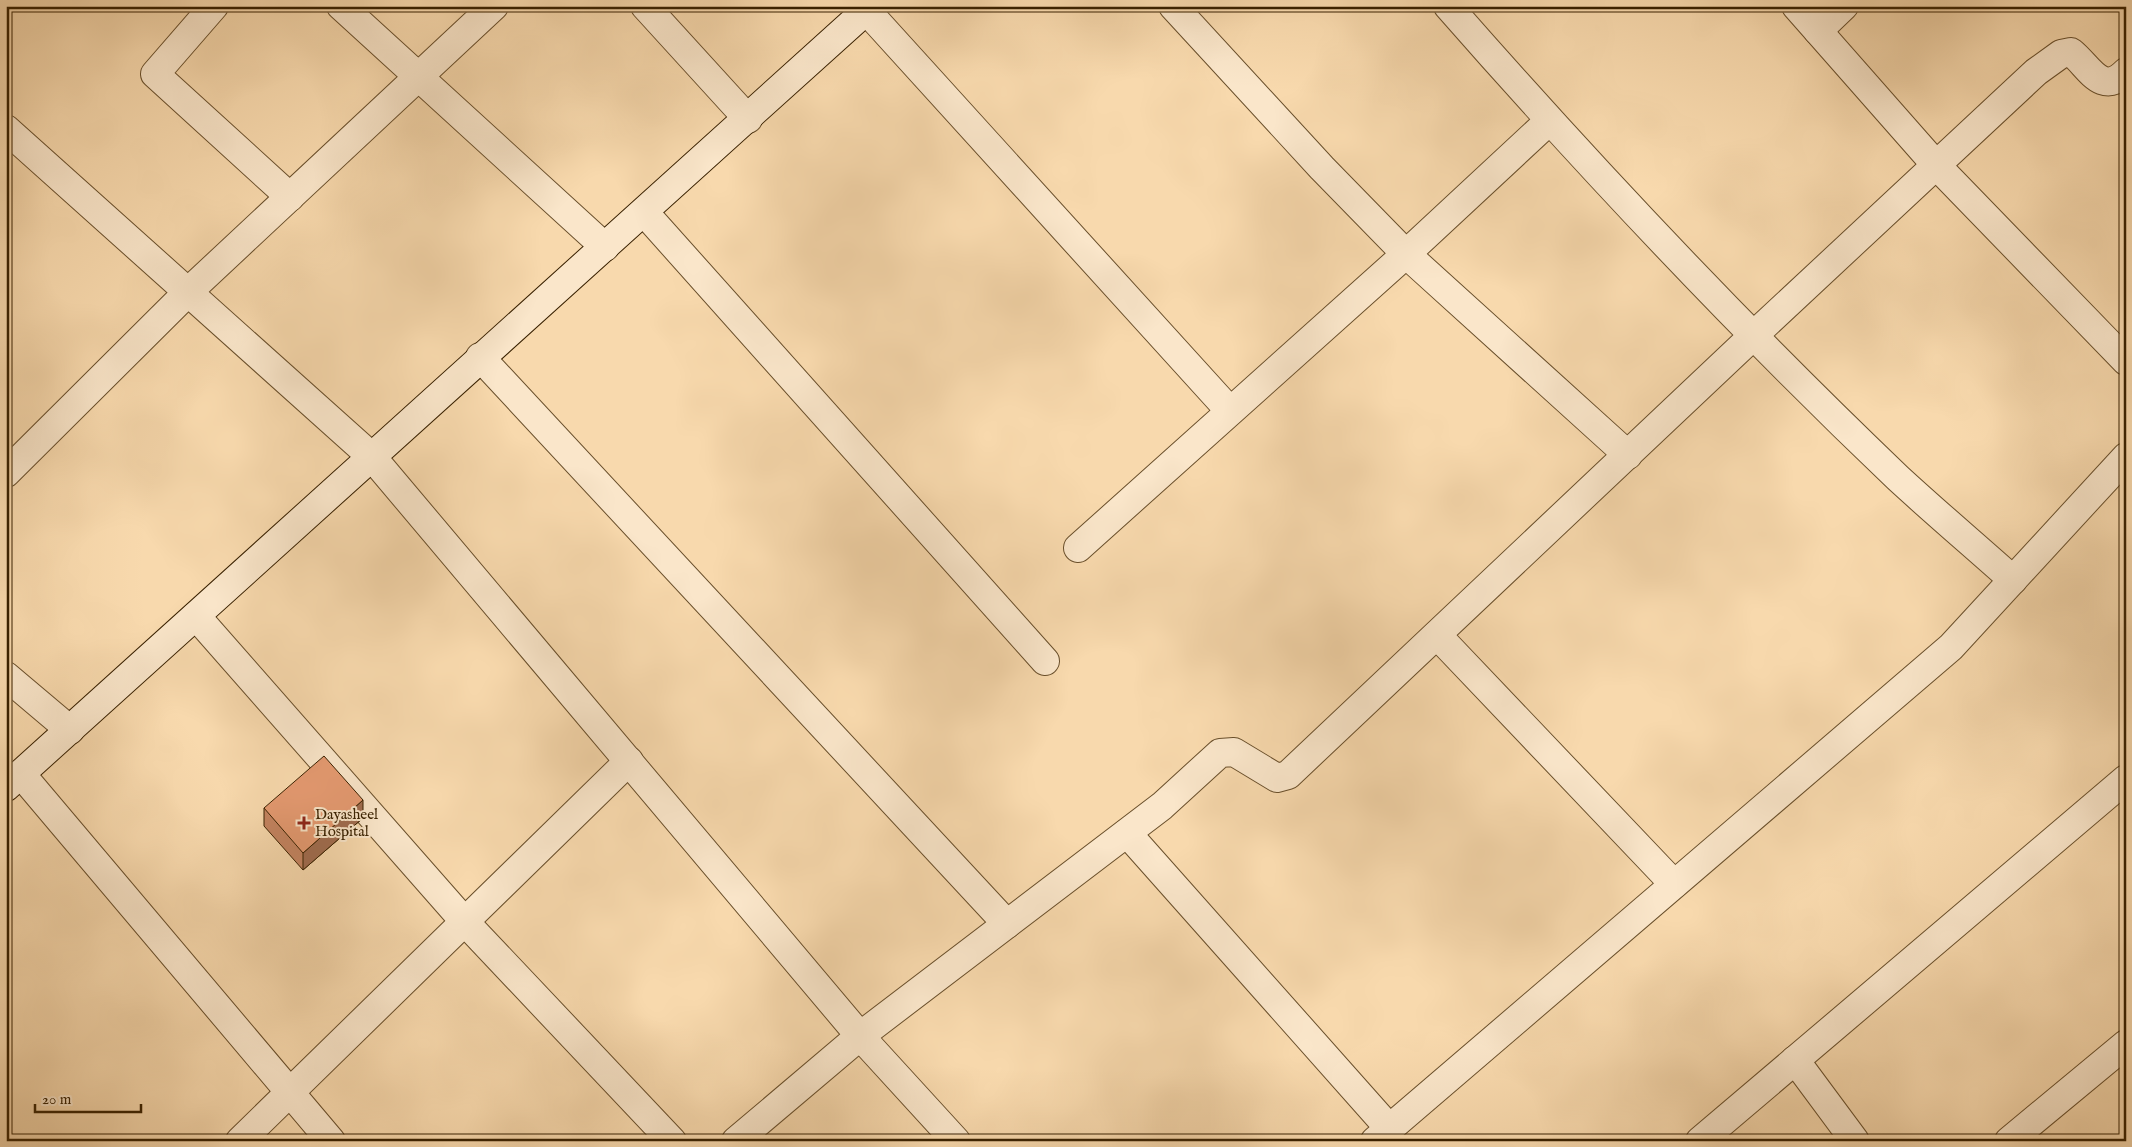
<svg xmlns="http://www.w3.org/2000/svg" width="2132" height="1147" font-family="'IM FELL English',serif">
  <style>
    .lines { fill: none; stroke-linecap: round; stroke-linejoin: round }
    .street-casing { stroke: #694f2b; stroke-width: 30 }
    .secondary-casing { stroke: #392100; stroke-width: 30 }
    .street { stroke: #fae6ca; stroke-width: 28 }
    .secondary { stroke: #fae6ca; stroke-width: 28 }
    .wall { fill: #c58461; stroke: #392100 }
    .shaded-wall { fill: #a06c4f; stroke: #392100 }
    .building { fill: #e59a71; stroke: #392100 }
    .poi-dot { fill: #8f2418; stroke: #fae6ca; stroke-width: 2 }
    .labels { text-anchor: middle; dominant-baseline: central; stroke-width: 4; stroke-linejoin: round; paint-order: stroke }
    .poi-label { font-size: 15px; fill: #392100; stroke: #fae6ca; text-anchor: start }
  </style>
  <rect width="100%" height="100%" fill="#f8d9ad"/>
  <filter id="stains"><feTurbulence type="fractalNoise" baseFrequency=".004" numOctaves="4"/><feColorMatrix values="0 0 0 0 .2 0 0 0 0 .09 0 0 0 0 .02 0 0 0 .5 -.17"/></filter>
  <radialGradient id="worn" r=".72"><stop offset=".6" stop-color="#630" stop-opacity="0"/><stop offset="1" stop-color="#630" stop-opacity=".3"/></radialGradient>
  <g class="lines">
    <!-- street casing -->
    <g class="street-casing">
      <g id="street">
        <polyline points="214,6 155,74 290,197"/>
        <polyline points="341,6 605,247"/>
        <polyline points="645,6 748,119"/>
        <polyline points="1173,6 1322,168 1406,254 1628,455"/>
        <path d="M 1448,6 C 1591,169 1741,328 1898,478 C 1936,513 1975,546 2013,580"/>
        <polyline points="1796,6 1936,165 2126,361"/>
        <polyline points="866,10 1230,411"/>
        <polyline points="1818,31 1844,6"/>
        <polyline points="6,129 372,457 860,1036 956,1141"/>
        <polyline points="644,212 1045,661"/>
        <polyline points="480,357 1007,924"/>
        <polyline points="6,473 188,292 494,6"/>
        <polyline points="1078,548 1406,254 1549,121"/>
        <polyline points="196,616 465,922 672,1141"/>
        <polyline points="1437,635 1674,884"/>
        <polyline points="6,676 70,730"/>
        <polyline points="21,774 331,1141"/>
        <polyline points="1127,833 1389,1128"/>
        <polyline points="1795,1060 1855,1141"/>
        <polyline points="240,1141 629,761"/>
        <path d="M 736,1141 L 860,1036 L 1162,806 L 1220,753 L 1234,752 L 1277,778 L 1288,775 L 1754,335 L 2036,72 L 2061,54 L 2071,52 C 2089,66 2101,97 2126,72"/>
        <polyline points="1375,1141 1951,647 2126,457"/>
        <polyline points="1700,1141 2126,779"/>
        <polyline points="2009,1141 2126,1044"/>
      </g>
    </g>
    <!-- secondary casing -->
    <g class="secondary-casing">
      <polyline id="secondary" points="6,787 871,6"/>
    </g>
    <!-- street -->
    <use href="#street" class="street"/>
    <!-- secondary -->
    <use href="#secondary" class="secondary"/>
  </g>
  <!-- wall -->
  <polygon class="wall" points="264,808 363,818 303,870 264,826"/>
  <!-- shaded-wall -->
  <polygon class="shaded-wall" points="363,800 363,818 303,870 303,853"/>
  <!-- building -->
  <polygon class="building" points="324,756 363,800 303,853 264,808"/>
  <!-- markers -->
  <path class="poi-dot" d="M301.5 815.5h5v5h5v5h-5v5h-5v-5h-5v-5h5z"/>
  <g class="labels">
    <!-- poi labels -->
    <g class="poi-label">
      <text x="315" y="814">Dayasheel<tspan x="315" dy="17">Hospital</tspan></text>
    </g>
  </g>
  <!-- margin -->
  <rect width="2132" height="1147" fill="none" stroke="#f8d9ad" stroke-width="25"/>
  <rect x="8" y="8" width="2117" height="1132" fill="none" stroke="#392100" stroke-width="2.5"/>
  <rect x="12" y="12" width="2107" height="1122" fill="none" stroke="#392100"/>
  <!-- scale -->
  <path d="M35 1104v8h106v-8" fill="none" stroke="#392100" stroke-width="2.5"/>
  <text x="42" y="1104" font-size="15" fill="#392100" stroke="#fae6ca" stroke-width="4" paint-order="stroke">20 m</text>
  <rect width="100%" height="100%" filter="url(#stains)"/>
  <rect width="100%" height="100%" fill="url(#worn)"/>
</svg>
